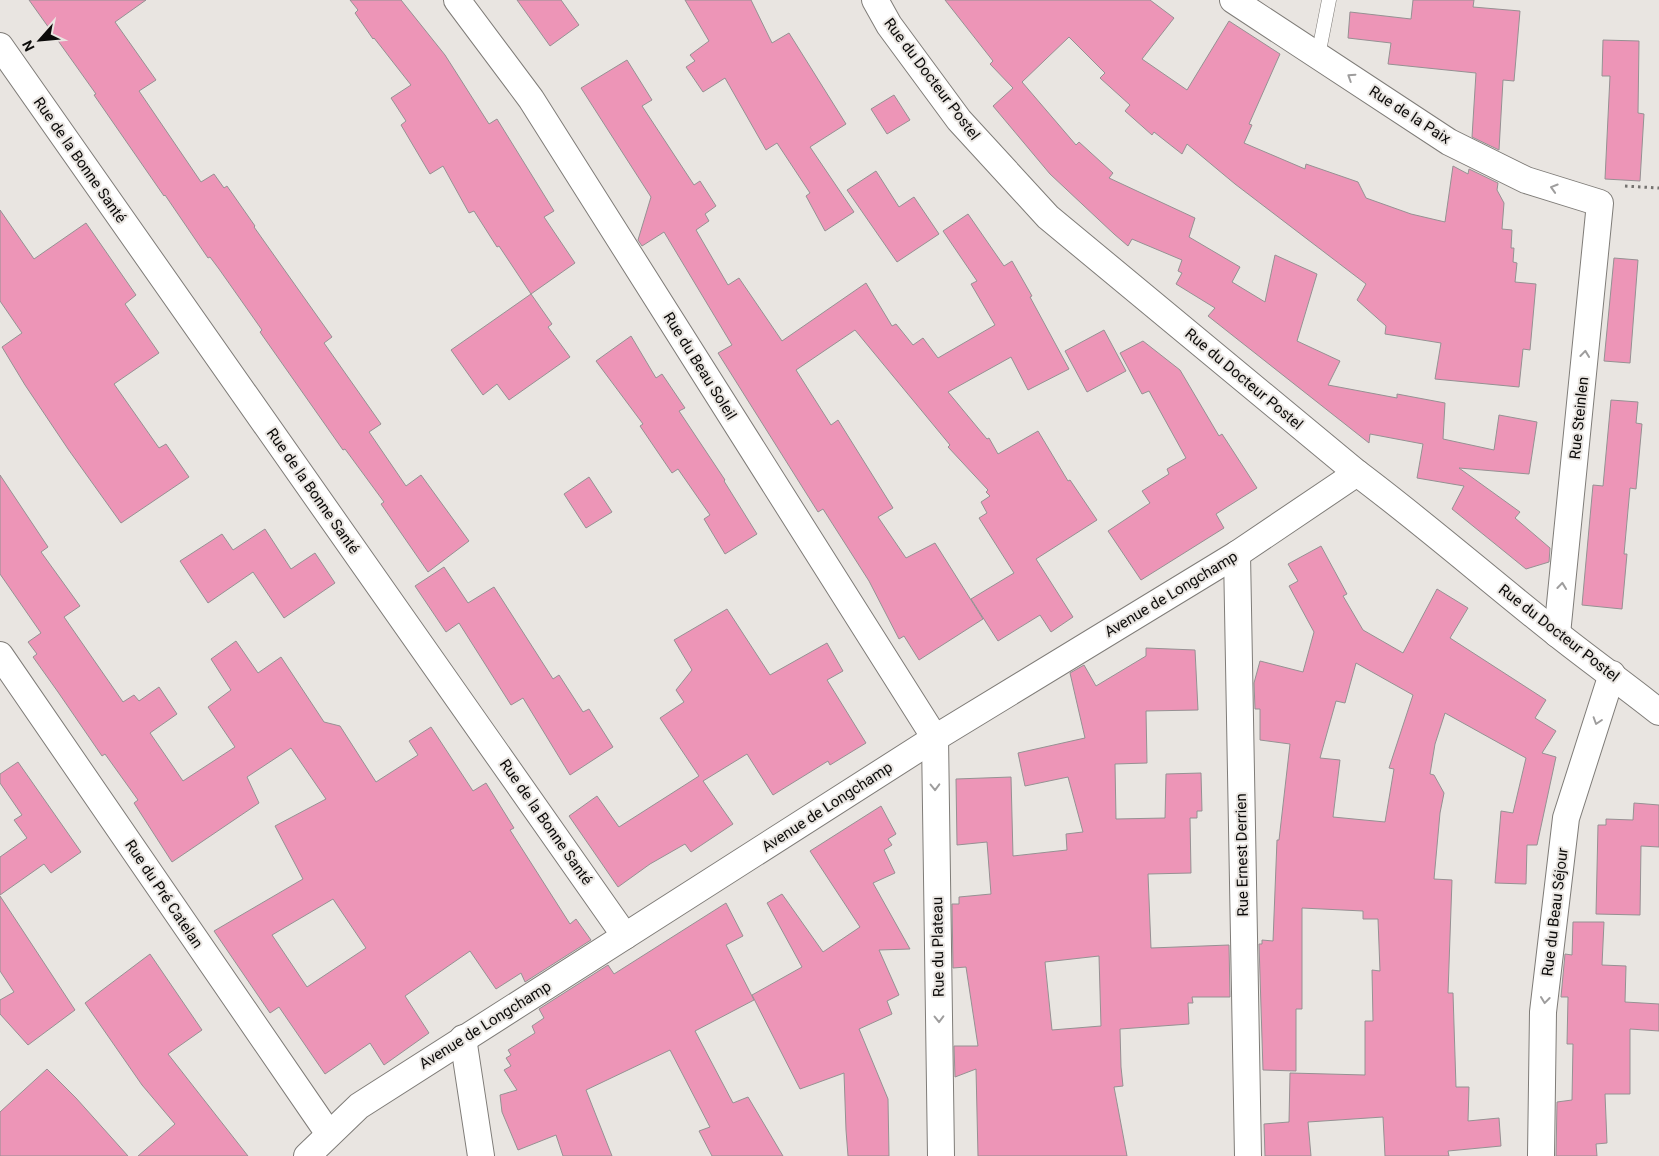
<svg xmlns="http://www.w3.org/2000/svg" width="1659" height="1156" font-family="Roboto,sans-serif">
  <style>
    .building { fill: #ed95b7; stroke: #969193; fill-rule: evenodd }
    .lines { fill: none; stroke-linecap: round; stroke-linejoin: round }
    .service-casing { stroke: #7f7c78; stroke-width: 15 }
    .minor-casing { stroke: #7f7c78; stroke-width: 28 }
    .path { stroke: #74726f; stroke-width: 3; stroke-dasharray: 2.5 4; stroke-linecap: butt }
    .service { stroke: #fff; stroke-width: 14 }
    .minor { stroke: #fff; stroke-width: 26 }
    .oneway { stroke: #9e9d9d }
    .labels { text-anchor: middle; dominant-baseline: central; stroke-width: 4; stroke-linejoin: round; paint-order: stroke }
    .street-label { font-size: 15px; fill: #0c0b0a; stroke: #e9e5e1 }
  </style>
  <rect width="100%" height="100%" fill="#e9e5e1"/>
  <!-- building -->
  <g class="building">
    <polygon points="29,0 146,0 115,22 156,80 139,91 201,182 214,174 224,188 227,186 255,226 254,227 332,337 324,343 381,424 369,432 406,486 421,475 469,541 428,572 381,504 384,502 345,449 343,450 260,332 262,330 219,269 210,257 208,258 165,195 164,196 94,95 96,94"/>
    <polygon points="350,0 401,0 445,55 489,124 497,119 554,211 544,217 575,263 531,294 499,246 497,247 474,211 469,213 443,166 430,174 401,125 406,121 391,98 411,85 374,38 373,39 355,13 358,10"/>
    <polygon points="517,0 561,0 579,25 550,46"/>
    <polygon points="685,0 751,0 772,43 789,33 846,124 810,147 854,212 825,231 806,196 810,193 777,143 766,150 725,78 703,92 686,67 695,61 690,55 709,41"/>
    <polygon points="945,0 1150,0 1174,18 1142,59 1187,90 1229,21 1280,54 1249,124 1252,125 1244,143 1305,169 1306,164 1358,182 1366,198 1411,214 1445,222 1453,166 1468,174 1469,169 1498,183 1497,190 1504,203 1502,229 1512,230 1511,248 1514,248 1513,262 1517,263 1515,282 1536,284 1530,350 1523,349 1519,387 1435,379 1441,343 1385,334 1386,326 1357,300 1366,284 1235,184 1187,144 1182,154 1154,132 1152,135 1125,111 1130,105 1100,78 1105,73 1069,37 1022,82 1076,145 1079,142 1113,173 1109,178 1195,218 1189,237 1240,267 1232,282 1265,302 1275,255 1317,274 1297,341 1340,361 1328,385 1397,398 1397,394 1445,403 1443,439 1494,450 1499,415 1537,422 1529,474 1459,468 1520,512 1515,518 1550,548 1549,562 1526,569 1452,509 1464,486 1417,478 1423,444 1370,434 1369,443 1208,316 1215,308 1176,284 1182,273 1178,271 1182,260 1132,239 1128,246 1114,234 1050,174 993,106 1013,88 990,64 993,61"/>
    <polygon points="1413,0 1474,0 1473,7 1520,11 1514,81 1503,80 1499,150 1472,137 1476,73 1388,64 1391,43 1348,38 1350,12 1411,19"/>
    <polygon points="1603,40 1639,41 1638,113 1644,114 1640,181 1605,179 1610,76 1602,76"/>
    <polygon points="627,60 652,100 642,106 694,185 700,181 716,206 705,214 709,221 696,230 728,285 739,278 782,341 866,283 892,326 896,324 913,345 923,338 938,358 995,325 971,284 977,281 943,231 968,214 1004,266 1012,261 1032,296 1030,297 1069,369 1028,390 1011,357 948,392 987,439 989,438 998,454 1038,431 1068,481 1070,480 1097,520 1036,559 1073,617 1051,632 1040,615 998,641 971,599 1014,573 979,518 987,513 981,502 990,496 986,492 988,490 948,447 950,445 855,330 796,370 831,425 838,420 893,508 878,517 906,558 935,543 983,619 919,660 904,636 899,639 869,581 823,509 818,512 718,353 732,345 664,232 642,246 638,240 651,197 581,88"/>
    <polygon points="894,95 910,120 887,134 871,109"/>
    <polygon points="876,171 899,207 914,197 939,234 897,262 847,190"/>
    <polygon points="0,210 34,259 86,223 136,295 125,304 159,353 114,384 159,448 166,444 189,477 121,523 68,449 25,385 2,347 22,333 0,301"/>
    <polygon points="1614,258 1638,260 1630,363 1604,361"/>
    <polygon points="531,294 552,324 548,327 570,357 509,400 497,384 483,395 451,350"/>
    <polygon points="1104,330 1126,371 1087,392 1065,351"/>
    <polygon points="631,336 656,378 662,374 685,408 679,411 725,480 724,481 757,534 725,554 704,519 710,515 678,469 672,473 640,426 643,424 596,361"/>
    <polygon points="1143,341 1180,370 1219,436 1222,434 1257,488 1216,514 1224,528 1141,580 1108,531 1150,503 1142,491 1169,474 1167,469 1186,458 1149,391 1142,394 1120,353"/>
    <polygon points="1611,400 1638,402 1636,423 1642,424 1636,489 1630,488 1624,554 1627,554 1622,609 1582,605 1593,485 1603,486"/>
    <path d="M 0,475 L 48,547 L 41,552 L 80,606 L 64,617 L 123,702 L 134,695 L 139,701 L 159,687 L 177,714 L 150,733 L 183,781 L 235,747 L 208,707 L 231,690 L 211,659 L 236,641 L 258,673 L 281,657 L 324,722 L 340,726 L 376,782 L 418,755 L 409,741 L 431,727 L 473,791 L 486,783 L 514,828 L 510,830 L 570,924 L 576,919 L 591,940 L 525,982 L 521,973 L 496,989 L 470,951 L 405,996 L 429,1033 L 384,1065 L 370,1043 L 325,1074 L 279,1007 L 270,1013 L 214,931 L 303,879 L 275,826 L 326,799 L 291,748 L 247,777 L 259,803 L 172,862 L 134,803 L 138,800 L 105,754 L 102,756 L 58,692 L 33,657 L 37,654 L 28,642 L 41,633 L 0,574 ZM 333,899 L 366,948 L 307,987 L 272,935 Z"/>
    <polygon points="589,477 612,512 586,528 564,494"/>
    <polygon points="265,529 291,569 315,553 335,583 284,618 253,572 208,603 180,561 222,534 233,550"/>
    <path d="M 1321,546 L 1347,594 L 1343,596 L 1363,630 L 1403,653 L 1437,589 L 1468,608 L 1450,638 L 1546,700 L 1535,718 L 1556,731 L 1542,753 L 1556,757 L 1537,845 L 1527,845 L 1526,884 L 1495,883 L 1501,811 L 1513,813 L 1526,758 L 1445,713 L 1435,744 L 1430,774 L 1434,775 L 1444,793 L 1440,813 L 1434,879 L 1452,880 L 1448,993 L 1453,993 L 1456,1087 L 1469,1087 L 1468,1121 L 1499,1118 L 1501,1146 L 1448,1151 L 1449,1156 L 1385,1156 L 1383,1117 L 1308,1122 L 1311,1156 L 1265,1156 L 1264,1124 L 1289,1122 L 1290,1073 L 1365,1075 L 1365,1021 L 1373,1021 L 1372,970 L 1380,971 L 1378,919 L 1363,919 L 1363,911 L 1302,908 L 1302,1009 L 1296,1009 L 1296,1071 L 1263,1070 L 1259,944 L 1262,944 L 1262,940 L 1273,941 L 1277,840 L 1279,840 L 1290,744 L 1260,740 L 1260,709 L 1255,709 L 1254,683 L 1260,661 L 1303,672 L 1314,632 L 1289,586 L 1298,581 L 1288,564 ZM 1356,663 L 1413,695 L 1389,768 L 1394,769 L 1385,822 L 1333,817 L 1340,760 L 1320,758 L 1336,701 L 1345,703 Z"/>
    <polygon points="444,567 468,603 494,587 553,679 559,675 583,712 589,709 613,747 570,775 523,698 511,705 459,623 446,632 415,586"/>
    <polygon points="727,609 770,675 827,643 843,671 827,680 866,743 830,765 828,761 773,795 747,754 703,781 733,824 691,852 685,844 650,864 618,887 569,816 597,796 619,827 699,776 660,718 684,702 676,690 692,670 674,640"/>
    <path d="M 1146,648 L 1195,650 L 1198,710 L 1146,711 L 1147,763 L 1115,764 L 1116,819 L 1165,818 L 1166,774 L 1201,773 L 1202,811 L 1197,811 L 1197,818 L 1190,818 L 1191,873 L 1148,874 L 1151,948 L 1229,945 L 1230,997 L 1192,997 L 1193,1003 L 1188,1003 L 1189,1024 L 1120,1029 L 1121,1067 L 1123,1086 L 1114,1087 L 1127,1156 L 978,1156 L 976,1069 L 955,1077 L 954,1046 L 978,1046 L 966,967 L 953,968 L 952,904 L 959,904 L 959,897 L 991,894 L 987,842 L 957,845 L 956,779 L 1011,777 L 1013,856 L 1067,850 L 1066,834 L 1083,832 L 1068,777 L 1025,786 L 1018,753 L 1085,738 L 1070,673 L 1084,665 L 1096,686 L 1146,656 ZM 1099,956 L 1101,1026 L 1052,1030 L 1045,962 Z"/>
    <polygon points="18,762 81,852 51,873 44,864 0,895 0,857 27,838 14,820 22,815 0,783 0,774"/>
    <polygon points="1634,803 1659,805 1659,847 1641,846 1640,915 1596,914 1598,825 1606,825 1606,819 1633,820"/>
    <polygon points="881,806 896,834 888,839 892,845 884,850 895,873 873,883 910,949 879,950 899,995 887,1001 892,1014 859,1029 888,1099 889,1156 848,1156 846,1130 844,1073 800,1089 752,995 802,967 767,903 782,894 823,952 860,927 810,851"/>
    <polygon points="0,896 75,1010 28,1045 0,1014 0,1000 14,992 0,971"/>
    <polygon points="726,903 743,936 726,945 754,1000 695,1031 733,1103 748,1097 783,1156 712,1156 699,1131 710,1127 670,1050 586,1090 612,1156 563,1156 556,1135 518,1150 502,1112 500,1095 517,1090 504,1070 511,1066 506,1058 511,1055 508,1050 535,1033 532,1026 544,1018 539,1009 608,965 614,974"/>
    <polygon points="1573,922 1604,922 1602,965 1626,966 1625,1002 1659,1004 1659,1031 1630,1029 1630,1094 1605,1094 1607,1143 1596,1144 1597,1156 1556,1156 1557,1102 1572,1100 1573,1044 1567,1044 1568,997 1561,997 1565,954 1572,955"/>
    <polygon points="150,954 202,1030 168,1054 248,1156 138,1156 175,1124 142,1085 85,1003"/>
    <polygon points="47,1069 76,1098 128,1156 0,1156 0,1112"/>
  </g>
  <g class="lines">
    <!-- service casing -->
    <g class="service-casing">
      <polyline id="service" points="1318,56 1329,0"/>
    </g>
    <!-- minor casing -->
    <g class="minor-casing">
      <g id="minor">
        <polyline points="457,0 531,99 935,738 941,1156"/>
        <path d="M 875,0 L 889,25 L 959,120 L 1048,217 L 1357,473 C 1425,524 1489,580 1556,633 C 1590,660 1625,685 1659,712"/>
        <polyline points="1233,0 1449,142 1526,180 1600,203 1557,634"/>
        <polyline points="0,46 625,936"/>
        <polyline points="1237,554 1248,1156"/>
        <polyline points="0,655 329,1134"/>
        <polyline points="463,1038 481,1156"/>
        <polyline points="307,1156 359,1106 935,738 1237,554 1357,473"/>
        <polyline points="1541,1156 1543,1012 1566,818 1612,674"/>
      </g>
    </g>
    <!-- path -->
    <polyline class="path" points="1625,186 1659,188"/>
    <!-- service -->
    <use href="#service" class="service"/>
    <!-- minor -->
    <use href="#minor" class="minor"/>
  </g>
  <!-- one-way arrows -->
  <defs><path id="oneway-chevron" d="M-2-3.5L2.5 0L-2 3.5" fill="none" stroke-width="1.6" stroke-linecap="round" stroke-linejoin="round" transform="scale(1.25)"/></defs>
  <g class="oneway">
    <use href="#oneway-chevron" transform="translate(1351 77) rotate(-147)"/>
    <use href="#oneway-chevron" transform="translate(1554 188) rotate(-163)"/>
    <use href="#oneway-chevron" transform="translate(1585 354) rotate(-84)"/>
    <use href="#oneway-chevron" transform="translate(1562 586) rotate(-84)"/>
    <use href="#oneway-chevron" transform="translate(1597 721) rotate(108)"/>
    <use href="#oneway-chevron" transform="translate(935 787) rotate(89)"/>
    <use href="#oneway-chevron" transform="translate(1545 1000) rotate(97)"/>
    <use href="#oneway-chevron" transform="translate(939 1019) rotate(89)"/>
  </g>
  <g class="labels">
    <!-- street labels -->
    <g class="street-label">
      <text transform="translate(932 79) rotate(53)">Rue du Docteur Postel</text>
      <text transform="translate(1410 115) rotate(33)">Rue de la Paix</text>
      <text transform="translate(80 160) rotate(55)">Rue de la Bonne Santé</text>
      <text transform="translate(700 366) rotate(58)">Rue du Beau Soleil</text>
      <text transform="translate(1244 379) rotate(40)">Rue du Docteur Postel</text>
      <text transform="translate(1579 418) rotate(-84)">Rue Steinlen</text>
      <text transform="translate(313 491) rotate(55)">Rue de la Bonne Santé</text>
      <text transform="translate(1171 594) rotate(-31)">Avenue de Longchamp</text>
      <text transform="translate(1559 633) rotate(38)">Rue du Docteur Postel</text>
      <text transform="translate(827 807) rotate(-33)">Avenue de Longchamp</text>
      <text transform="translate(546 822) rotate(55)">Rue de la Bonne Santé</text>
      <text transform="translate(1242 855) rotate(-91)">Rue Ernest Derrien</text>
      <text transform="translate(164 894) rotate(56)">Rue du Pré Catelan</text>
      <text transform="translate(1555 912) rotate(-83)">Rue du Beau Séjour</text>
      <text transform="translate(938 947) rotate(-91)">Rue du Plateau</text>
      <text transform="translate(485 1025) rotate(-32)">Avenue de Longchamp</text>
    </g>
  </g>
  <!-- north arrow -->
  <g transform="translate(40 40) rotate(243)" stroke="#e9e5e1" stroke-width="4" paint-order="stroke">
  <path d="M0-4L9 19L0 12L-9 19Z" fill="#0c0b0a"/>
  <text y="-8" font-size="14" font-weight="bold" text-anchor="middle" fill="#0c0b0a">N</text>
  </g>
</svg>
